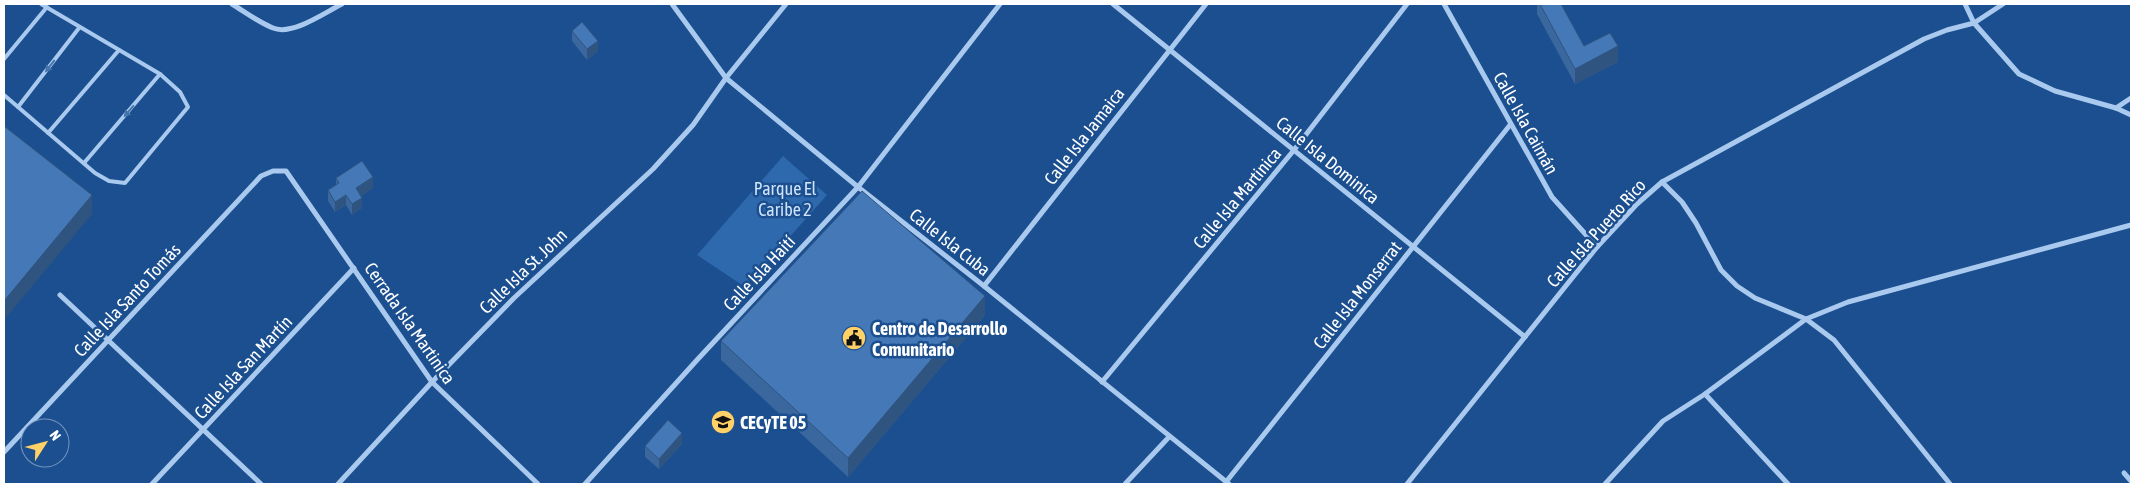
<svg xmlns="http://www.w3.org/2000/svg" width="2135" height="488" font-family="'Asap Condensed',sans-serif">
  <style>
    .green { fill: #2e69ad }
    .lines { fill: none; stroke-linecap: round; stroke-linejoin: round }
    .service { stroke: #a9c9ee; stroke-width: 4 }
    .minor { stroke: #a9c9ee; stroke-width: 5 }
    .wall { fill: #3a679d }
    .shaded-wall { fill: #305480 }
    .building { fill: #4478b7; stroke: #305480 }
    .oneway { fill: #4674ac }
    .labels { text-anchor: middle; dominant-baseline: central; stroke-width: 5; stroke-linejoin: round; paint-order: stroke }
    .street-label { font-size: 18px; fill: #fff; stroke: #1b4f8f }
    .park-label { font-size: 18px; fill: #cfe3fa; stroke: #1b4f8f }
    .poi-label { font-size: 18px; font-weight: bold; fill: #fff; stroke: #1b4f8f; text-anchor: start }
  </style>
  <rect width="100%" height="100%" fill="#1b4f8f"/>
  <!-- green -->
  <polygon class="green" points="783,156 827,195 745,287 697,255"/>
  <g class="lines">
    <!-- service -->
    <g class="service">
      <polyline points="4,59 47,7"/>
      <polyline points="4,95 95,173 109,181 125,183 188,107 180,92 160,74 41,4"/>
      <polyline points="18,107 79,28"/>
      <polyline points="48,133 119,50"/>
      <polyline points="84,163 160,74"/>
    </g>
    <!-- minor -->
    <g class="minor">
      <path d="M 232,4 C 245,12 258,22 273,28 C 292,36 324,13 342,4"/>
      <polyline points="672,4 726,78 858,187 984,286 1229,484"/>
      <polyline points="1113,4 1525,337"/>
      <polyline points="1444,4 1552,197 1597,247"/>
      <polyline points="1965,4 1974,23 2019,74 2055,91 2116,108 2131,115"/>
      <polyline points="2116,108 2131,98"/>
      <polyline points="1662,182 1682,202 1696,223 1721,270 1737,286 1755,298 1806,319 1834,340 1950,484"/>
      <polyline points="984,286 1206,4"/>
      <polyline points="60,295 261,484"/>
      <polyline points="1102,382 1294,150 1407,4"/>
      <polyline points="1705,394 1788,484"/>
      <polyline points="4,452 261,176 273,171 286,171 432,382 538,484"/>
      <polyline points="2124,473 2131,481"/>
      <polyline points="1226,482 1510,125"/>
      <polyline points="152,484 354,268"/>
      <polyline points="338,484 432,382 514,298 653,169 693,125 726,78 786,4"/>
      <polyline points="585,484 697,360 858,187 1000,4"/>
      <polyline points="1125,484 1169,437"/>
      <polyline points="1407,484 1597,247 1637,204 1662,182 1924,39 1947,30 1974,23 2003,4"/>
      <polyline points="1605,484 1663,421 1705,394 1806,319 1848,302 2131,225"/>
    </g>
  </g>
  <!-- wall -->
  <g class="wall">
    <polygon points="1537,4 1561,4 1584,46 1618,62 1575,84 1537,14"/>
    <polygon points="572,31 598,51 587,60 572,41"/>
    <polygon points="336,178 373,188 361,196 362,208 352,215 346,205 335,212 328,201 328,190 336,185"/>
    <polygon points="985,315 848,477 721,360 721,341"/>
    <polygon points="682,444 659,469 645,457 645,446"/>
  </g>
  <!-- shaded-wall -->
  <g class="shaded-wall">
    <polygon points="598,41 598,51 587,60 587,49"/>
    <polygon points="1618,46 1618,62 1575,84 1575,69"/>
    <polygon points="373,177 373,188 356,199 356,188"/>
    <polygon points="92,195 92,214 4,320 4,301"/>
    <polygon points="346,195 346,205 335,212 335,202"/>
    <polygon points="362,198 362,208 352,215 352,204"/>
    <polygon points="985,296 985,315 848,477 848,458"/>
    <polygon points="682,433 682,444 659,469 659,459"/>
  </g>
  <!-- building -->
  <g class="building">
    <polygon points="1540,4 1561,4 1584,46 1610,33 1618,46 1575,69"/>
    <polygon points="582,22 598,41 587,49 572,31"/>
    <polygon points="4,126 92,195 4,301"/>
    <polygon points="362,161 373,177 356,188 362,198 352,204 346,195 335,202 328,190 339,183 336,178"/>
    <polygon points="862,191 985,296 848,458 721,341"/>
    <polygon points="668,420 682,433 659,459 645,446"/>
  </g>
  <!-- one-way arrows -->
  <defs><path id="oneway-solid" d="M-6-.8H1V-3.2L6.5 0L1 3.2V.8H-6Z" transform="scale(1.25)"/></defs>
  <g class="oneway">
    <use href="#oneway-solid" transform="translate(50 66) rotate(128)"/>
    <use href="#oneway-solid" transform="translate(129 111) rotate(131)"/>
  </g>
  <!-- icons -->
  <defs>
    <g id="civic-disc" transform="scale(1.25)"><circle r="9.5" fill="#ffd166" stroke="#1b4f8f"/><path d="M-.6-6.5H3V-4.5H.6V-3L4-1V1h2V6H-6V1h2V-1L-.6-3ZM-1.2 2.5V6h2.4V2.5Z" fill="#111"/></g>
    <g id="school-disc" transform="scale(1.25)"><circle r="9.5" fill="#ffd166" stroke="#1b4f8f"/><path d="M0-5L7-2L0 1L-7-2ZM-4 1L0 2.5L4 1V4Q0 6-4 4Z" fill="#111"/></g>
  </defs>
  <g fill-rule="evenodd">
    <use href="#civic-disc" x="854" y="338"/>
    <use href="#school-disc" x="723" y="422"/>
  </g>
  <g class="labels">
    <!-- street labels -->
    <g class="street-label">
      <text transform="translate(1526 123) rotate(61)">Calle Isla Caimán</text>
      <text transform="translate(1084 136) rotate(-52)">Calle Isla Jamaica</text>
      <text transform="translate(1328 160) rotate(39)">Calle Isla Dominica</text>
      <text transform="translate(1237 198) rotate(-50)">Calle Isla Martinica</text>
      <text transform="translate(1596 233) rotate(-48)">Calle Isla Puerto Rico</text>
      <text transform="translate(950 242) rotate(38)">Calle Isla Cuba</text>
      <text transform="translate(523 271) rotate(-44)">Calle Isla St. John</text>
      <text transform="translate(759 273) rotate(-47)">Calle Isla Haití</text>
      <text transform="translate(1357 295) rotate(-52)">Calle Isla Monserrat</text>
      <text transform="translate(127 300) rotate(-47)">Calle Isla Santo Tomás</text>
      <text transform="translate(410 323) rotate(55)">Cerrada Isla Martinica</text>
      <text transform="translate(243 367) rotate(-47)">Calle Isla San Martín</text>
    </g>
    <!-- park labels -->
    <g class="park-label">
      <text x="785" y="188">Parque El<tspan x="785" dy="21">Caribe 2</tspan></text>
    </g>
    <!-- poi labels -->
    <g class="poi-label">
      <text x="872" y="328">Centro de Desarrollo<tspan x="872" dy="21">Comunitario</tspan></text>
      <text x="740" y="422">CECyTE 05</text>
    </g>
  </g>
  <!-- border -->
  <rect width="2135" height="488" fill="none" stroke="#ffffff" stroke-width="10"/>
  <!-- north arrow -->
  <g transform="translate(45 443) rotate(54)"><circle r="24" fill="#1b4f8f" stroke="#7695bc"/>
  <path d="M0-4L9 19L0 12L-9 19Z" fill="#ffd166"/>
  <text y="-8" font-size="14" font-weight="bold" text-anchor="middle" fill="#ffffff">N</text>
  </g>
</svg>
